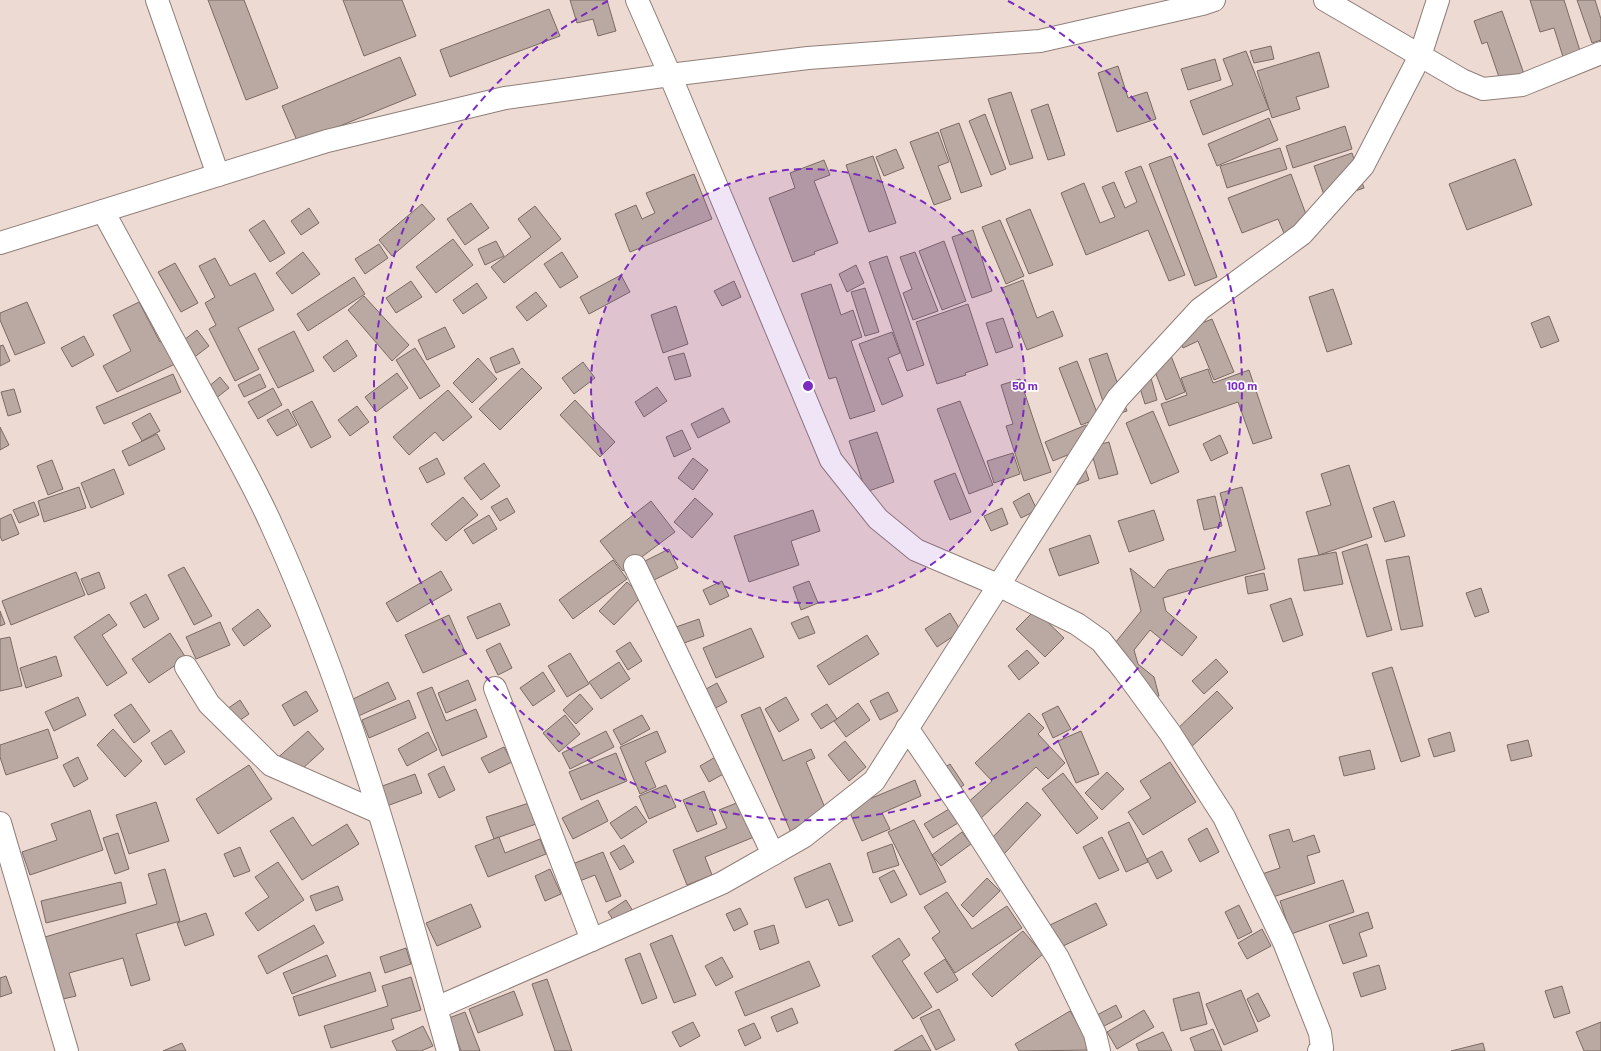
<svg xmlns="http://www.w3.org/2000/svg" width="1601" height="1051" font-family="Barlow,sans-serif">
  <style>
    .building { fill: #baa8a2; stroke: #7b6a64 }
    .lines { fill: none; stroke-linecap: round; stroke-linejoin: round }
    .street-casing { stroke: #907f79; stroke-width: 24 }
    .street { stroke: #fff; stroke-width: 22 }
    .ring { fill: none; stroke: #7b2cbf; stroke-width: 2; stroke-dasharray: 7 5 }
    .centre { fill: #7b2cbf; stroke: #fff; stroke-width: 2 }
    .ring-label { font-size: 12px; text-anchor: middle; font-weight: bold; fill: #7b2cbf; stroke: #fff; stroke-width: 3.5; stroke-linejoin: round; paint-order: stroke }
  </style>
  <rect width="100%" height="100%" fill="#eddad3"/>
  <!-- building -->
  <g class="building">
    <polygon points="208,0 244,0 278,88 246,100"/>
    <polygon points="343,0 402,0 416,36 364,56"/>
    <polygon points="570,0 607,0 616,31 598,36 593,19 577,23"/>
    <polygon points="1530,0 1564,0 1581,54 1564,60 1554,28 1540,32"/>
    <polygon points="1577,0 1595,0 1601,19 1601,40 1592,43"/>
    <polygon points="549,9 560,36 450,77 440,50"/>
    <polygon points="1502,11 1524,74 1501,83 1487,42 1482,44 1474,21"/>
    <polygon points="1271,46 1274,59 1254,63 1250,51"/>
    <polygon points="1246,51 1269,109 1203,135 1190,101 1233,85 1223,59"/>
    <polygon points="1319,52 1329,87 1296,97 1300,109 1272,118 1257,71"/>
    <polygon points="400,57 416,95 298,143 282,106"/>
    <polygon points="1215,59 1221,80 1188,90 1181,69"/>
    <polygon points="1118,66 1128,98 1147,92 1156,119 1117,132 1098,73"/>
    <polygon points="1011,92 1033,158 1010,165 988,99"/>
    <polygon points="1048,104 1065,155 1048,160 1031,110"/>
    <polygon points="985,114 1006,169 991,175 969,121"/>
    <polygon points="1269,118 1278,140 1217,166 1208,144"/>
    <polygon points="959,123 982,186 961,193 940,130"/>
    <polygon points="1345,126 1352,149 1293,168 1286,146"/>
    <polygon points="938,132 949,162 938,166 951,199 934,205 910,142"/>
    <polygon points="1280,148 1287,169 1227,188 1220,166"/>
    <polygon points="896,149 904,168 884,176 876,157"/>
    <polygon points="1352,153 1364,188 1326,201 1314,166"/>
    <polygon points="873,156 896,223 869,232 846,165"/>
    <polygon points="1171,156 1217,277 1195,286 1149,164"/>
    <polygon points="1515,159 1532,205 1467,230 1449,184"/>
    <polygon points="824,160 830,175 814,181 838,243 814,252 815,254 793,262 769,198 795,188 790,173"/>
    <polygon points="1141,166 1185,275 1169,281 1148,230 1086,255 1061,193 1084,183 1100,223 1115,217 1102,187 1114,182 1125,208 1137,202 1125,172"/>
    <polygon points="694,174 712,219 630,252 615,214 636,205 642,219 655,213 646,193"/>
    <polygon points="1291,174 1314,236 1289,245 1278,219 1242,233 1228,198"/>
    <polygon points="471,203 489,228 465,245 447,219"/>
    <polygon points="422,204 435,219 392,256 379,240"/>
    <polygon points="535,206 561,239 504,283 491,267 531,237 518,219"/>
    <polygon points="309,208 319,223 301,235 291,221"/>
    <polygon points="1030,209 1053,265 1029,274 1006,219"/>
    <polygon points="264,220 285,253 270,262 249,230"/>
    <polygon points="1000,220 1024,276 1006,284 982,227"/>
    <polygon points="973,230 992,291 972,298 952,237"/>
    <polygon points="453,239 473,265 436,293 416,267"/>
    <polygon points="496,241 504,256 485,265 478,249"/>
    <polygon points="944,241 966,301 942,310 919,251"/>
    <polygon points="379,244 388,258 365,274 355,259"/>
    <polygon points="303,252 320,274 292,294 276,273"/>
    <polygon points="562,252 578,277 560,288 544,264"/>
    <polygon points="915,252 938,311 913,320 903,293 912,289 900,257"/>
    <polygon points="887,256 924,365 907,371 869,262"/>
    <polygon points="215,258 230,286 255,273 274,310 238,328 259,369 235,381 209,329 216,325 205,303 215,297 199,266"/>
    <polygon points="175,263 198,303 181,312 158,272"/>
    <polygon points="856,265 864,283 847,292 839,274"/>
    <polygon points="621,275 630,292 589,314 580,297"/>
    <polygon points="354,277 365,294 308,331 297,314"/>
    <polygon points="1023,280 1037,318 1053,311 1063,336 1027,350 1002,288"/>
    <polygon points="411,281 422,297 396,313 386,298"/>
    <polygon points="734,281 741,297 722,306 714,291"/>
    <polygon points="477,283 487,298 463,314 453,300"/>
    <polygon points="831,284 841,315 853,310 862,337 851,341 875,411 850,419 836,377 829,379 801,294"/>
    <polygon points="865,288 879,332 865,336 851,292"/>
    <polygon points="1333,289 1352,344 1327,352 1309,297"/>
    <polygon points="536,292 547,306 527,321 516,307"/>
    <polygon points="364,296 409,345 392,361 348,310"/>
    <polygon points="27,302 45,343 15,355 0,320 0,313"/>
    <polygon points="139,302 160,342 163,341 175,364 117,392 103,366 131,351 113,315"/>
    <polygon points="968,304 988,365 965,373 966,375 937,384 916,322"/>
    <polygon points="676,306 688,344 663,353 651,315"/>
    <polygon points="1549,316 1559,341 1541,348 1531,323"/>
    <polygon points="1003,318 1013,347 996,353 986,323"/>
    <polygon points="1212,319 1234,372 1214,380 1198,341 1183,348 1178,333"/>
    <polygon points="445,327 455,347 427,360 418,340"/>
    <polygon points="197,330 209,346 188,362 176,346"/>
    <polygon points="294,331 314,371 278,388 258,349"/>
    <polygon points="892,332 900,353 888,358 903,396 882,405 859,344"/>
    <polygon points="84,336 94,355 72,367 61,348"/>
    <polygon points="347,340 357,356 334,372 323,357"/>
    <polygon points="3,345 10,361 0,366 0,346"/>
    <polygon points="415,348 440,386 420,399 396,360"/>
    <polygon points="513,348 520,363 496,373 490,358"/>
    <polygon points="1168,348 1185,392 1166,400 1149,356"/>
    <polygon points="684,353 691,376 675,380 668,357"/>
    <polygon points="1107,353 1127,411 1108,417 1089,359"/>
    <polygon points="478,358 497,379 472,403 453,383"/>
    <polygon points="1077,361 1099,418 1081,425 1059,368"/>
    <polygon points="583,362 595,378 574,394 562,378"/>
    <polygon points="522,368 542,388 500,430 479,409"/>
    <polygon points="1208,369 1213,383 1249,370 1272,438 1253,444 1238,402 1169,426 1161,404 1187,395 1181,378"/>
    <polygon points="397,373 408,388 376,412 365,397"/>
    <polygon points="173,374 181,392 104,424 96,407"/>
    <polygon points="260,374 266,387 244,397 238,385"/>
    <polygon points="220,377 229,388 210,403 201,393"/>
    <polygon points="1151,378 1157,400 1145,404 1138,382"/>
    <polygon points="1020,379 1051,472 1024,481 1006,426 1013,424 1001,385"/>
    <polygon points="657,387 667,401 644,417 635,402"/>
    <polygon points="273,388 282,405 258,419 248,402"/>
    <polygon points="14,389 21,412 8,416 1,392"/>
    <polygon points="448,390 472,417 443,441 435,432 409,455 393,437"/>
    <polygon points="575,400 615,442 600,457 560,415"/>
    <polygon points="312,401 331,437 311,448 292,412"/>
    <polygon points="960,401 993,485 969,494 937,409"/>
    <polygon points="357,406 369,422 350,436 338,420"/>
    <polygon points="723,408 730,422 698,438 691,424"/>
    <polygon points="288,409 297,425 277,436 267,420"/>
    <polygon points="1153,411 1179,472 1151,484 1126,423"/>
    <polygon points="150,413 160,431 142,441 132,423"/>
    <polygon points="1086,425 1094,444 1053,461 1045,442"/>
    <polygon points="0,427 9,445 0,450"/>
    <polygon points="682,430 691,449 674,457 666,437"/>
    <polygon points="877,432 894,482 866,492 849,441"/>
    <polygon points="157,434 165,449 129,466 122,451"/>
    <polygon points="1220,435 1228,453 1211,461 1203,444"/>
    <polygon points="1109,442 1118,474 1099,479 1090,447"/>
    <polygon points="1013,453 1020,474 994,483 987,461"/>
    <polygon points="437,458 445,474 427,483 419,468"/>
    <polygon points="693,458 708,470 693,490 678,478"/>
    <polygon points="52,460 63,489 48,495 37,466"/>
    <polygon points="1083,462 1089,480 1071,487"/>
    <polygon points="484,463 500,486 481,500 464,478"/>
    <polygon points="1349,465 1372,537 1319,555 1306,512 1331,505 1321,474"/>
    <polygon points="114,469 124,494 91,508 81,483"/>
    <polygon points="955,473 971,512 950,520 934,481"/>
    <polygon points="79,487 86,508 44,522 38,501"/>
    <polygon points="1242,487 1265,569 1163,598 1166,611 1197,637 1182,656 1150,630 1134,650 1138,664 1154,677 1159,696 1141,701 1111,648 1141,611 1130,568 1154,588 1168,570 1236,551 1220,493"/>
    <polygon points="1029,493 1037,510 1021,518 1013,502"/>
    <polygon points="1215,496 1222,526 1204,530 1197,500"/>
    <polygon points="463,497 478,515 446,541 431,524"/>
    <polygon points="507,498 515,512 500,521 491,507"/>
    <polygon points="695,498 713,514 692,538 674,522"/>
    <polygon points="651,501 675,532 623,571 600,541"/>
    <polygon points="1394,501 1405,536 1385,542 1373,508"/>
    <polygon points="34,502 39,515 19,523 13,510"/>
    <polygon points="1002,508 1008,524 991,531 984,516"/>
    <polygon points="813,510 820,531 791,541 799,565 749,582 734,536"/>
    <polygon points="1154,510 1164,540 1129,552 1118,521"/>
    <polygon points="11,514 19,534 2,541 0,536 0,519"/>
    <polygon points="489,515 497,529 473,544 464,530"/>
    <polygon points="1090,535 1099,563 1059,576 1049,549"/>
    <polygon points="1367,544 1392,630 1367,637 1342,552"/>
    <polygon points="669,549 678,568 648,583 639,564"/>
    <polygon points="1336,552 1343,584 1304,591 1298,559"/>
    <polygon points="1409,556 1423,626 1401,630 1386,560"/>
    <polygon points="613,560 627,579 573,619 559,600"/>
    <polygon points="184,567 212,616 194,625 168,575"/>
    <polygon points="441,571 452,590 397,622 386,603"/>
    <polygon points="76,572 85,595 11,625 2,601"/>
    <polygon points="99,572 105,588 88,595 81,579"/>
    <polygon points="1264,573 1268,590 1248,594 1245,577"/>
    <polygon points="722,581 729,596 710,605 703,590"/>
    <polygon points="809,581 818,603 801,610 793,587"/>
    <polygon points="627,582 642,596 614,625 599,611"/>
    <polygon points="1481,588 1489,612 1475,617 1466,593"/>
    <polygon points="146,594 159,619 144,628 130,603"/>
    <polygon points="1291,598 1303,635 1283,642 1270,605"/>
    <polygon points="500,603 510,625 477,639 467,617"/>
    <polygon points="258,609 271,626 244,646 232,629"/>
    <polygon points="1035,610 1064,638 1045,657 1016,629"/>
    <polygon points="0,611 5,624 0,626"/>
    <polygon points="950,613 961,631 937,647 925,629"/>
    <polygon points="109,614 117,625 102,635 127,673 107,686 74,637"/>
    <polygon points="449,615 466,654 423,673 405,635"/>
    <polygon points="808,616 815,633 799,639 791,623"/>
    <polygon points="699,619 704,636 681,644 676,627"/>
    <polygon points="220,622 230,645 196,659 186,637"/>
    <polygon points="751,628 764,657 716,678 703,648"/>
    <polygon points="170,633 186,658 149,683 132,659"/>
    <polygon points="867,635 879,654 829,685 817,666"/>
    <polygon points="10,637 22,686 0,691 0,639"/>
    <polygon points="630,642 642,661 628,670 616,651"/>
    <polygon points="500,643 512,668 498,675 486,650"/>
    <polygon points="1027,650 1039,663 1019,680 1008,666"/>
    <polygon points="570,653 589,684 567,697 548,666"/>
    <polygon points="56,656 62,676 26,688 20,668"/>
    <polygon points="1216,659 1228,672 1204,694 1192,681"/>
    <polygon points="619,662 630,679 601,699 589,682"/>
    <polygon points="1392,667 1420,756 1401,762 1372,673"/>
    <polygon points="543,672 555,691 533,706 520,688"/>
    <polygon points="468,680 476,700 446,713 438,693"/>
    <polygon points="388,682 396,699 354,718 347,702"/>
    <polygon points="717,683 727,702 708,712 697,694"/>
    <polygon points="432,687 446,721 476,709 487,737 442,756 417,693"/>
    <polygon points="306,691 318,711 294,726 282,705"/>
    <polygon points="1217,691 1233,708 1189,749 1173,733"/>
    <polygon points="888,692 898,711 880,720 870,701"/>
    <polygon points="580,694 593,709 576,724 563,710"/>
    <polygon points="78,697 86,715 54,731 45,712"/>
    <polygon points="786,697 799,720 779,732 765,709"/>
    <polygon points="240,700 249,714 233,725 224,711"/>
    <polygon points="409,700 416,718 369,738 362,720"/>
    <polygon points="858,703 870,720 846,737 834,721"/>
    <polygon points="131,704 150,731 134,743 114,715"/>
    <polygon points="827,704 837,719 821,729 811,714"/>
    <polygon points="1058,706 1071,729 1053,738 1042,714"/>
    <polygon points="760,707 783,761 811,749 815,758 806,762 830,820 792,835 741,715"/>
    <polygon points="1029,713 1044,728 1038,734 1065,763 1048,779 1036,767 979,820 965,805 992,781 975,763"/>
    <polygon points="565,715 580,734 559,752 543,733"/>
    <polygon points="642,715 650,729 621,745 613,730"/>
    <polygon points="48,729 58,758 6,775 0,757 0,745"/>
    <polygon points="113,729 142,761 125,777 97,745"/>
    <polygon points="171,730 185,752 165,765 151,743"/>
    <polygon points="308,731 324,749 291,779 274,761"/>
    <polygon points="606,731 614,747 570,769 562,753"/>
    <polygon points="657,731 666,752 645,762 656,787 640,794 620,747"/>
    <polygon points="1081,731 1099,774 1076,783 1058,741"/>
    <polygon points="428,732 437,750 407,766 398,749"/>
    <polygon points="1450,732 1455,751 1434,757 1428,739"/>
    <polygon points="1528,740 1532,756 1511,761 1507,745"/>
    <polygon points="845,741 866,767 849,781 828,755"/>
    <polygon points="504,747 512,762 489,773 481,758"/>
    <polygon points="1370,750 1375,769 1344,776 1339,757"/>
    <polygon points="616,753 627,781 581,800 569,772"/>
    <polygon points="717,756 727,772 709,782 700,766"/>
    <polygon points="78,757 88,779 74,787 63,765"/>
    <polygon points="1170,762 1196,802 1143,835 1128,812 1151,798 1140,781"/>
    <polygon points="950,764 964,785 953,792 939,771"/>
    <polygon points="249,765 272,799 218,834 196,799"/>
    <polygon points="444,766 455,790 439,798 428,774"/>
    <polygon points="1107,772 1124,789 1102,810 1085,793"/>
    <polygon points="1063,773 1098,818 1077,834 1042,789"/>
    <polygon points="415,774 422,793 376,810 369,791"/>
    <polygon points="915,780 921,796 882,813 890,829 862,841 848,808"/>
    <polygon points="666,785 676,807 649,819 639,796"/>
    <polygon points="704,791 717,824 697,832 683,800"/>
    <polygon points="598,800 608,821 573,839 562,818"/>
    <polygon points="156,802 169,841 129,854 116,815"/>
    <polygon points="739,802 754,837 705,857 712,875 687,885 673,850 727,828 719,810"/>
    <polygon points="1027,802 1041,815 1004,854 990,840"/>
    <polygon points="529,803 536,824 494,839 486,817"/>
    <polygon points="636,806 647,822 621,839 610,823"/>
    <polygon points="949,809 958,823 933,838 924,824"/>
    <polygon points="90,810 103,850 30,875 22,852 57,840 51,824"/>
    <polygon points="293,817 312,846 347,824 359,844 302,880 270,831"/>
    <polygon points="914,820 946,882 920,895 888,832"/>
    <polygon points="1129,822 1148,862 1126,872 1108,832"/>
    <polygon points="1207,828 1219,852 1200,862 1188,839"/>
    <polygon points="1289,829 1293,842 1314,835 1320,852 1307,856 1315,883 1258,902 1250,878 1280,868 1269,835"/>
    <polygon points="962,832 971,844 941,866 932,855"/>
    <polygon points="118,833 129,869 115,874 103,838"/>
    <polygon points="499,837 505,853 540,839 546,854 488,877 475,846"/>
    <polygon points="1102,837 1119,870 1099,879 1083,847"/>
    <polygon points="892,844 899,865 873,873 867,853"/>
    <polygon points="624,845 634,862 620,870 610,853"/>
    <polygon points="240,847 250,871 234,877 224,854"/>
    <polygon points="1162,851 1172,871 1157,879 1147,859"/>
    <polygon points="603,852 621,896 606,902 595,875 572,884 565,867"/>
    <polygon points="278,862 304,900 258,931 245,913 269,897 255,877"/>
    <polygon points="830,863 853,921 839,926 828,899 806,908 794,878"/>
    <polygon points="165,869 180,921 136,934 150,980 131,986 123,958 69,973 76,996 63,999 45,937 157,904 148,874"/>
    <polygon points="550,869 561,894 545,901 535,876"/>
    <polygon points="894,870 907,895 891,903 879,878"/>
    <polygon points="987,878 1000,891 973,917 961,905"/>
    <polygon points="1343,880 1354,912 1291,934 1280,901"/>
    <polygon points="121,882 126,903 46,923 41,901"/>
    <polygon points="338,886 343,900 316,911 310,896"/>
    <polygon points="947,892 972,929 1007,906 1022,928 955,973 932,938 940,932 924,907"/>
    <polygon points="626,900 642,925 624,937 608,912"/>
    <polygon points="1096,903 1107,925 1061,947 1050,925"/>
    <polygon points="471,904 481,927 437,946 426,923"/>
    <polygon points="1239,905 1252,932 1238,939 1225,912"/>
    <polygon points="740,908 748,924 734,931 726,914"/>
    <polygon points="1368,912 1373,928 1359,933 1367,956 1343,964 1329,925"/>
    <polygon points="206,913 214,935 185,946 177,923"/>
    <polygon points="314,925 324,943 267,974 258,956"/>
    <polygon points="774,925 779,943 760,950 754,931"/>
    <polygon points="1262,929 1271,946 1247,959 1238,943"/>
    <polygon points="1023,931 1043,954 992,997 972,974"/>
    <polygon points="672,935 696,995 674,1003 650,944"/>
    <polygon points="899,938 910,955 902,961 932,1007 913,1019 872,956"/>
    <polygon points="406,948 411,964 385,973 380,957"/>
    <polygon points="640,953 657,998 642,1004 625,959"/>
    <polygon points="327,955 336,976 292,994 283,973"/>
    <polygon points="722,957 733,977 716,986 705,966"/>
    <polygon points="945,959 958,980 937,993 924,973"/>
    <polygon points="809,961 820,986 745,1016 735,992"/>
    <polygon points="1379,965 1386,989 1361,997 1353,973"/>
    <polygon points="370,972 376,991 299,1016 293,997"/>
    <polygon points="6,976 12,993 0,997 0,978"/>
    <polygon points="411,977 421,1010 391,1019 394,1029 331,1048 324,1026 388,1006 382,986"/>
    <polygon points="547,979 572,1051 555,1051 532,984"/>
    <polygon points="1562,986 1570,1013 1554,1018 1545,991"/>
    <polygon points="1241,990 1258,1031 1224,1045 1206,1004"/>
    <polygon points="514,991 523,1015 478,1033 469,1009"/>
    <polygon points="1199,992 1207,1024 1181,1031 1173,999"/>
    <polygon points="1258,993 1270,1016 1258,1022 1247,999"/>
    <polygon points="1116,1005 1122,1017 1102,1027 1097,1015"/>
    <polygon points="792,1008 798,1023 777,1032 771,1017"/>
    <polygon points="939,1009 955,1040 936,1050 920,1018"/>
    <polygon points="1144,1010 1154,1027 1117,1049 1107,1032"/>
    <polygon points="1070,1011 1094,1050 1019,1051 1015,1044"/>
    <polygon points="465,1012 480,1051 461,1051 449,1018"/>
    <polygon points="693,1022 700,1036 680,1047 672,1032"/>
    <polygon points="1601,1022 1601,1051 1584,1051 1576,1032"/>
    <polygon points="754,1023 761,1038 745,1046 738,1030"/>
    <polygon points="423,1026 433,1046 421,1051 397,1051 392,1041"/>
    <polygon points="1213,1029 1222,1051 1195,1051 1190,1038"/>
    <polygon points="1163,1032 1172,1051 1139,1051 1136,1044"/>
    <polygon points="922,1035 931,1051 894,1051"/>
    <polygon points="182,1043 186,1051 163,1051"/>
    <polygon points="1483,1043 1485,1051 1451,1051"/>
  </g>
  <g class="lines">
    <!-- street casing -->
    <g class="street-casing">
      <g id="street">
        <polyline points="157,0 218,175"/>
        <polyline points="637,0 670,75 831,460 878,519 916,550 998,585 1077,624 1101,641 1124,670 1170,733 1224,817 1284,942 1320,1033 1322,1048 1319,1051"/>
        <polyline points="1325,0 1462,80 1483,89 1522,85 1601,53"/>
        <path d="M 103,211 C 138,274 172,337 206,400 C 229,442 253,483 272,526 C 349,695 399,873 448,1051"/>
        <polyline points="0,243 327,141 505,98 670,75 808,58 1040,41 1202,4 1214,0"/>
        <polyline points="635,566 773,854"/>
        <polyline points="186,667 209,704 271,765 378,812"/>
        <polyline points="495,688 592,940"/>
        <polyline points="907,728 964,812 1058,958 1095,1034 1099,1051"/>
        <polyline points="0,823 67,1051"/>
        <polyline points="436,1008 722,883 803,837 874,781 1118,398 1200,309 1302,234 1363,166 1420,56 1438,0"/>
      </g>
    </g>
    <!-- street -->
    <use href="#street" class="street"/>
  </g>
  <!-- distance rings -->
  <circle cx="808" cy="386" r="217" fill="#7b2cbf" fill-opacity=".12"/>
  <g class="ring">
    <circle cx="808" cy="386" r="217"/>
    <path d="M1008 1A434 434 0 1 1 608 1"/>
  </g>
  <circle cx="808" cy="386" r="6" class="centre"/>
  <g class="ring-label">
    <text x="1025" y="390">50 m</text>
    <text x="1242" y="390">100 m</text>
  </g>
</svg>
